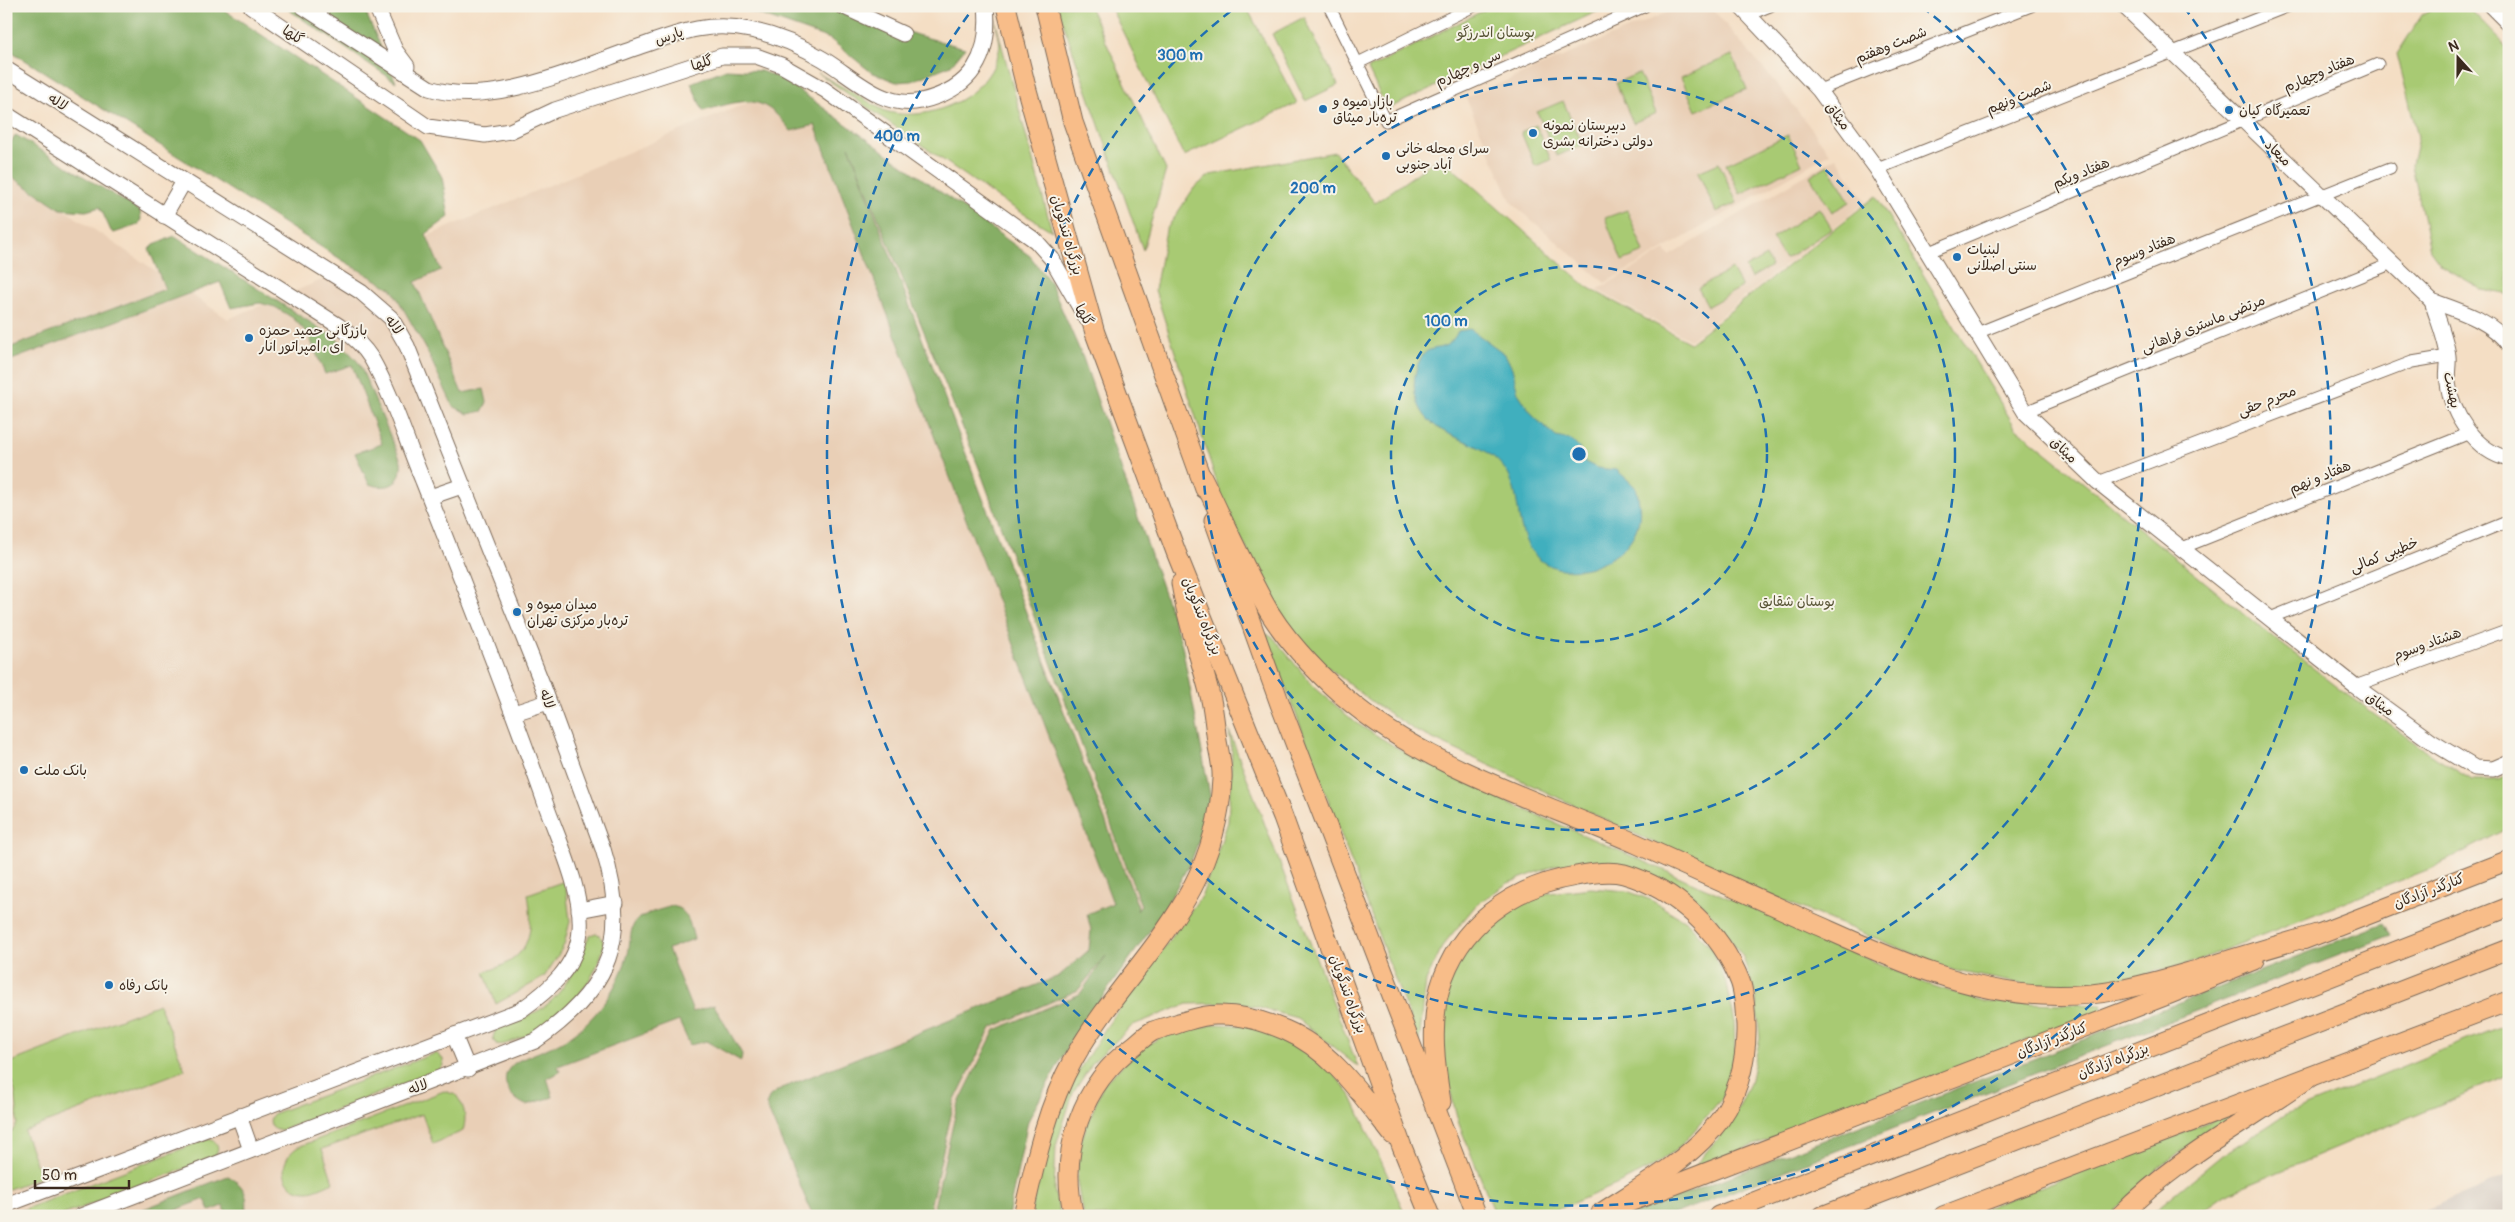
<svg xmlns="http://www.w3.org/2000/svg" width="2515" height="1222" font-family="Pangolin,'Playpen Sans Arabic',sans-serif">
  <style>
    .built { fill: #e9cfb6 }
    .industrial { fill: #cec2b9 }
    .green { fill: #a8ca73; stroke: #727a48 }
    .forest { fill: #86ae65; stroke: #606c42; fill-rule: evenodd }
    .water { fill: #41afbe; stroke: #3e6c6e }
    .lines { fill: none; stroke-linecap: round; stroke-linejoin: round }
    .minor-casing { stroke: #7c6958; stroke-width: 13 }
    .tertiary-casing { stroke: #7c6958; stroke-width: 17 }
    .primary-casing { stroke: #7c6958; stroke-width: 21 }
    .trunk-casing { stroke: #7c6958; stroke-width: 21 }
    .minor { stroke: #fff; stroke-width: 11 }
    .tertiary { stroke: #fff; stroke-width: 15 }
    .primary { stroke: #f8bd89; stroke-width: 19 }
    .trunk { stroke: #f8bd89; stroke-width: 19 }
    .ring { fill: none; stroke: #1f6fb2; stroke-width: 2.5; stroke-dasharray: 9 6 }
    .poi-dot { fill: #1f6fb2; stroke: #f7f3e8; stroke-width: 2 }
    .labels { text-anchor: middle; dominant-baseline: central; stroke-width: 4; stroke-linejoin: round; paint-order: stroke }
    .park-label { font-size: 14px; fill: #565233; stroke: #f7f3e8 }
    .street-label { font-size: 14px; fill: #3b2a1e; stroke: #f7f3e8 }
    .poi-label { font-size: 14px; fill: #3b2a1e; stroke: #f7f3e8; text-anchor: start }
    .centre { fill: #1f6fb2; stroke: #f7f3e8; stroke-width: 2.5 }
    .ring-label { font-size: 15px; text-anchor: middle; font-weight: bold; fill: #1f6fb2; stroke: #f7f3e8; stroke-width: 4; stroke-linejoin: round; paint-order: stroke }
  </style>
  <rect width="100%" height="100%" fill="#f7f3e8"/>
  <filter id="ink" filterUnits="userSpaceOnUse"><feTurbulence type="fractalNoise" baseFrequency=".02" numOctaves="2"/><feDisplacementMap in="SourceGraphic" scale="10" xChannelSelector="R" yChannelSelector="G"/><feConvolveMatrix kernelMatrix="1 2 1 2 8 2 1 2 1" color-interpolation-filters="sRGB"/></filter>
  <filter id="wash" filterUnits="userSpaceOnUse"><feTurbulence type="fractalNoise" baseFrequency=".0096" numOctaves="4" result="noise"/><feDisplacementMap in="SourceGraphic" scale="20" xChannelSelector="R" yChannelSelector="G"/><feGaussianBlur stdDeviation="1.12" result="paint"/><feColorMatrix in="noise" values="0 0 0 0 0 0 0 0 0 0 0 0 0 0 0 0 0 1.4 0 .05"/><feComposite in="paint" operator="in"/></filter>
  <g filter="url(#wash)">
    <rect width="100%" height="100%" fill="#f4dec4"/>
    <!-- built -->
    <g class="built">
      <polygon points="1682,6 1710,6 1780,88 1830,153 1605,283 1512,203 1466,98"/>
      <polygon points="771,93 839,128 1141,906 1136,922 1080,994 995,1030 957,1107 932,1216 6,1216 6,171 228,319"/>
      <polygon points="1836,157 1866,202 1690,340 1597,290 1665,250 1669,256"/>
    </g>
    <!-- industrial -->
    <polygon class="industrial" points="2509,1175 2509,1216 2410,1216"/>
    <!-- green -->
    <g class="green">
      <path d="M 991,6 L 1052,231 L 998,198 L 818,73 L 885,111 C 928,124 988,98 999,51 C 1002,38 994,20 991,6 Z"/>
      <polygon points="1057,6 1089,6 1166,170 1143,250"/>
      <polygon points="1110,6 1246,6 1297,103 1184,156"/>
      <polygon points="1492,6 1609,6 1387,109 1368,69"/>
      <polygon points="2439,6 2467,6 2509,49 2509,295 2483,290 2441,265 2430,250 2412,165 2418,137 2397,54 2422,15"/>
      <polygon points="1304,17 1338,85 1305,101 1272,34"/>
      <polygon points="1732,55 1747,89 1696,111 1681,77"/>
      <polygon points="1639,73 1656,113 1633,123 1616,83"/>
      <polygon points="1563,101 1583,145 1557,156 1537,112"/>
      <polygon points="1536,125 1551,160 1535,166 1521,132"/>
      <polygon points="1788,135 1802,164 1740,194 1726,164"/>
      <polygon points="1335,152 1375,203 1440,157 1587,287 1690,343 1876,196 2015,427 2260,627 2340,689 2436,758 2472,780 2498,780 2509,775 2509,828 2432,868 2191,963 2107,983 2027,985 1956,971 1740,883 1416,731 1371,701 1296,642 1225,508 1155,290 1166,230 1194,188 1210,175"/>
      <polygon points="1719,163 1737,203 1716,212 1698,172"/>
      <polygon points="1828,165 1850,202 1832,212 1810,176"/>
      <polygon points="1819,208 1832,229 1785,259 1772,238"/>
      <polygon points="1627,210 1644,252 1622,261 1605,218"/>
      <polygon points="1766,256 1771,266 1751,278 1745,268"/>
      <polygon points="1732,269 1742,287 1708,306 1698,288"/>
      <polygon points="1266,634 1272,636 1313,686 1356,723 1404,752 1512,804 1924,983 1984,1002 2103,1005 2102,1011 1692,1169 1733,1120 1750,1083 1760,1038 1756,998 1743,957 1719,923 1692,894 1641,871 1603,864 1557,865 1508,883 1477,904 1443,945 1426,981 1419,1043"/>
      <polygon points="1229,731 1358,1067 1297,1018 1241,1003 1187,1004 1133,1025 1093,1062 1073,1093 1056,1146 1054,1190 1061,1216 1030,1216 1047,1138 1067,1089 1107,1026 1202,895 1228,822 1232,752"/>
      <path d="M 565,881 L 570,921 L 564,945 L 554,962 L 544,977 L 496,1004 L 484,972 C 529,960 535,936 528,894 Z"/>
      <polygon points="1591,888 1627,891 1651,900 1687,922 1712,949 1727,985 1734,1018 1735,1051 1723,1097 1680,1147 1650,1168 1616,1185 1542,1216 1496,1216 1459,1124 1447,1079 1440,1034 1447,988 1467,945 1504,912 1541,894"/>
      <path d="M 596,933 C 606,938 604,947 601,956 C 587,995 555,1023 518,1039 C 510,1042 504,1046 496,1044 L 493,1038 L 495,1031 C 507,1022 521,1019 534,1013 C 566,997 575,964 590,935 Z"/>
      <polygon points="159,1004 185,1070 24,1131 41,1177 6,1190 6,1140 17,1124 17,1109 15,1092 6,1064"/>
      <polygon points="2509,1023 2509,1075 2225,1195 2195,1216 2148,1216 2222,1155 2288,1113"/>
      <polygon points="1214,1024 1254,1026 1298,1046 1330,1069 1352,1097 1406,1216 1083,1216 1077,1182 1079,1145 1104,1083 1139,1050 1161,1037"/>
      <path d="M 436,1053 L 443,1059 L 443,1065 L 440,1070 L 282,1130 L 273,1128 C 269,1123 269,1117 275,1113 Z"/>
      <path d="M 444,1091 L 456,1095 C 465,1108 467,1116 463,1131 L 433,1144 L 422,1114 L 322,1149 L 333,1182 C 326,1185 315,1191 307,1191 C 281,1191 276,1161 298,1147 Z"/>
      <polygon points="2265,1100 2192,1143 2158,1168 2110,1216 1964,1216"/>
      <path d="M 208,1139 C 218,1141 221,1149 214,1157 L 60,1216 L 7,1216 Z"/>
    </g>
    <!-- forest -->
    <g class="forest">
      <polygon points="6,6 218,6 420,140 442,177 449,217 426,234 441,270 415,282 462,393 484,389 487,402 483,411 468,414 453,406 424,345 392,289 342,260 6,48"/>
      <polygon points="283,6 363,6 396,82"/>
      <polygon points="735,6 831,6 917,35 965,48 951,65 912,81 896,82 871,72 830,39"/>
      <path d="M 726,69 L 761,71 L 786,81 L 1030,256 L 1050,282 L 1083,358 L 1182,645 L 1212,806 L 1192,859 L 1162,914 L 1070,1042 L 1028,1121 L 1008,1216 L 932,1216 L 957,1107 L 995,1030 L 1080,994 L 1106,956 L 1078,990 L 991,1028 L 954,1102 L 928,1216 L 813,1216 L 766,1105 L 770,1096 L 780,1089 L 1059,976 L 1089,950 L 1091,930 L 1087,914 L 1113,903 L 815,125 L 791,131 C 761,92 746,99 703,111 L 691,83 ZM 849,146 L 979,468 L 1141,906 L 1137,911 L 1138,907 Z"/>
      <polygon points="16,135 140,211 141,219 138,225 114,233 111,231 100,207 86,211 61,209 6,173 6,149"/>
      <path d="M 175,236 L 338,340 L 359,363 L 401,461 C 403,483 390,491 369,484 L 355,453 L 382,444 L 352,365 L 325,374 L 308,334 L 293,318 L 275,307 L 260,303 L 231,308 L 220,282 L 6,362 L 6,349 L 165,289 L 149,249 L 154,244 Z"/>
      <path d="M 672,906 C 688,909 690,925 694,939 L 668,949 L 693,1012 L 714,1005 L 742,1054 L 741,1061 L 706,1041 L 690,1045 L 679,1021 L 558,1066 L 560,1072 L 547,1078 L 553,1097 L 526,1105 C 514,1100 501,1087 507,1072 C 509,1068 514,1063 518,1061 C 537,1052 555,1047 572,1035 C 599,1016 619,985 628,954 C 630,945 630,931 634,924 C 641,913 661,910 672,906 Z"/>
      <polygon points="2384,923 2391,935 1669,1216 1628,1216"/>
      <path d="M 228,1176 C 243,1184 249,1195 246,1212 L 240,1216 L 228,1216 L 223,1206 L 210,1211 L 205,1199 L 160,1216 L 126,1216 Z"/>
    </g>
    <!-- water -->
    <path class="water" d="M 1470,329 L 1505,354 L 1512,368 L 1518,393 L 1534,417 L 1556,437 L 1571,440 L 1579,448 L 1585,462 L 1597,468 L 1617,470 C 1623,476 1631,482 1636,488 C 1638,492 1638,499 1639,503 C 1648,560 1563,591 1533,553 C 1513,528 1523,492 1504,468 C 1477,432 1427,444 1415,394 C 1413,383 1415,368 1421,358 C 1430,341 1446,357 1458,331 Z"/>
  </g>
  <g filter="url(#ink)">
    <g class="lines">
      <!-- minor casing -->
      <g class="minor-casing">
        <g id="minor">
          <polyline points="1329,6 1386,121 1645,6"/>
          <polyline points="1748,15 1770,6"/>
          <polyline points="1358,63 1474,6"/>
          <polyline points="1819,90 2031,6"/>
          <polyline points="1877,169 2289,6"/>
          <polyline points="1929,252 2378,64"/>
          <polyline points="1977,333 2390,168"/>
          <polyline points="2025,412 2393,263"/>
          <polyline points="2098,482 2412,362 2448,356"/>
          <polyline points="2182,548 2470,433"/>
          <polyline points="2270,618 2509,521"/>
          <polyline points="2355,686 2509,630"/>
        </g>
      </g>
      <!-- tertiary casing -->
      <g class="tertiary-casing">
        <g id="tertiary">
          <polyline points="251,6 428,127 485,135 510,131 555,110 722,56 756,56 781,65 825,90 1036,241 1052,259 1086,318"/>
          <path d="M 302,6 L 429,88 C 493,109 582,66 644,45 C 681,32 710,21 750,30 C 776,35 801,46 823,59 C 853,77 884,110 921,101 C 972,89 991,56 986,6"/>
          <polyline points="376,6 395,50 407,66"/>
          <polyline points="842,6 903,34"/>
          <polyline points="1740,6 1819,90 1877,169 2025,412 2098,482 2355,686 2432,742 2475,768 2493,769 2509,762"/>
          <path d="M 2124,6 L 2432,301 C 2460,311 2491,320 2509,345"/>
          <polyline points="2491,6 2509,24"/>
          <path d="M 6,69 L 361,292 L 391,318 L 407,346 L 543,686 L 603,849 C 631,937 611,989 535,1041 L 81,1216"/>
          <path d="M 6,114 L 339,326 C 351,335 363,345 371,358 C 393,396 406,441 423,481 C 466,589 508,696 546,805 C 559,842 583,891 580,930 C 578,966 548,991 521,1010 L 6,1205"/>
          <polyline points="164,216 183,183"/>
          <path d="M 2432,301 C 2437,318 2446,338 2448,356 C 2449,365 2446,374 2448,383 C 2452,415 2475,451 2509,459"/>
          <polyline points="430,497 462,486"/>
          <polyline points="514,713 548,702"/>
          <polyline points="579,910 616,903"/>
          <polyline points="454,1035 468,1069"/>
          <polyline points="239,1116 251,1150"/>
        </g>
      </g>
      <!-- primary casing -->
      <g class="primary-casing">
        <g id="primary">
          <polyline points="2303,940 2509,860"/>
          <polyline points="1622,1205 2170,994 2254,960"/>
          <polyline points="1943,1216 2509,1001"/>
        </g>
      </g>
      <!-- trunk casing -->
      <g class="trunk-casing">
        <g id="trunk">
          <polyline points="1006,6 1025,83 1095,333 1176,552 1283,817 1402,1147 1430,1216"/>
          <polyline points="1045,6 1073,122 1205,489"/>
          <path d="M 1202,477 C 1222,518 1241,561 1263,601 C 1280,634 1315,671 1343,696 C 1426,768 1538,800 1637,844 C 1697,871 1757,898 1817,925 C 1889,957 1963,992 2042,995 C 2106,998 2144,985 2204,968 C 2241,956 2279,945 2317,934"/>
          <polyline points="1214,520 1280,704 1477,1216"/>
          <path d="M 1441,1102 C 1435,1065 1430,1025 1440,988 C 1458,925 1513,886 1576,876 C 1591,873 1609,870 1624,874 C 1676,889 1720,931 1740,981 C 1745,994 1745,1011 1746,1025 C 1747,1063 1737,1102 1711,1131 C 1681,1165 1639,1188 1601,1213"/>
          <path d="M 1023,1216 C 1035,1162 1047,1106 1074,1058 C 1131,959 1216,904 1222,779 C 1223,767 1219,753 1217,741 C 1215,728 1214,714 1211,700 C 1202,661 1187,623 1181,583"/>
          <path d="M 1074,1216 C 1058,1152 1082,1083 1135,1045 C 1141,1040 1147,1034 1153,1031 C 1161,1028 1171,1026 1179,1023 C 1190,1020 1203,1015 1216,1015 C 1239,1014 1264,1021 1285,1030 C 1332,1050 1363,1097 1393,1135"/>
          <polyline points="1718,1216 2509,907"/>
          <polyline points="1822,1216 2509,949"/>
          <path d="M 2120,1216 C 2178,1157 2244,1124 2310,1077"/>
        </g>
      </g>
      <!-- minor -->
      <use href="#minor" class="minor"/>
      <!-- tertiary -->
      <use href="#tertiary" class="tertiary"/>
      <!-- primary -->
      <use href="#primary" class="primary"/>
      <!-- trunk -->
      <use href="#trunk" class="trunk"/>
    </g>
  </g>
  <!-- distance rings -->
  <g class="ring">
    <circle cx="1579" cy="454" r="188"/>
    <circle cx="1579" cy="454" r="376"/>
    <path d="M1922 7A564 564 0 1 1 1236 7"/>
    <path d="M2184 7A752 752 0 1 1 974 7"/>
  </g>
  <!-- markers -->
  <g class="poi-dot">
    <circle cx="1323" cy="109" r="5"/>
    <circle cx="2229" cy="110" r="5"/>
    <circle cx="1533" cy="133" r="5"/>
    <circle cx="1386" cy="156" r="5"/>
    <circle cx="1957" cy="257" r="5"/>
    <circle cx="249" cy="338" r="5"/>
    <circle cx="517" cy="612" r="5"/>
    <circle cx="24" cy="770" r="5"/>
    <circle cx="109" cy="985" r="5"/>
  </g>
  <g class="labels">
    <!-- park labels -->
    <g class="park-label">
      <text x="1496" y="32">بوستان اندرزگو</text>
      <text x="1797" y="601">بوستان شقایق</text>
    </g>
    <!-- street labels -->
    <g class="street-label">
      <text transform="translate(293 35) rotate(34)">گلها</text>
      <text transform="translate(669 36) rotate(-19)">پارس</text>
      <text transform="translate(1891 45) rotate(-22)">شصت وهفتم</text>
      <text transform="translate(702 63) rotate(-18)">گلها</text>
      <text transform="translate(1468 68) rotate(-24)">سی و چهارم</text>
      <text transform="translate(2319 73) rotate(-23)">هفتاد وچهارم</text>
      <text transform="translate(2019 97) rotate(-22)">شصت ونهم</text>
      <text transform="translate(58 102) rotate(33)">لاله</text>
      <text transform="translate(1838 116) rotate(53)">میثاق</text>
      <text transform="translate(2278 153) rotate(44)">میعاد</text>
      <text transform="translate(2081 173) rotate(-22)">هفتاد ویکم</text>
      <text transform="translate(1067 235) rotate(74)">بزرگراه تندگویان</text>
      <text transform="translate(2144 250) rotate(-22)">هفتاد وسوم</text>
      <text transform="translate(1084 315) rotate(60)">گلها</text>
      <text transform="translate(2203 324) rotate(-22)">مرتضی ماستری فراهانی</text>
      <text transform="translate(394 325) rotate(54)">لاله</text>
      <text transform="translate(2452 390) rotate(78)">بهشت</text>
      <text transform="translate(2267 401) rotate(-21)">محرم حقی</text>
      <text transform="translate(2064 450) rotate(44)">میثاق</text>
      <text transform="translate(2320 477) rotate(-22)">هفتاد و نهم</text>
      <text transform="translate(2384 555) rotate(-22)">خطیبی کمالی</text>
      <text transform="translate(1202 616) rotate(68)">بزرگراه تندگویان</text>
      <text transform="translate(2427 644) rotate(-20)">هشتاد وسوم</text>
      <text transform="translate(547 699) rotate(70)">لاله</text>
      <text transform="translate(2380 704) rotate(36)">میثاق</text>
      <text transform="translate(2429 891) rotate(-21)">کنارگذر آزادگان</text>
      <text transform="translate(1348 994) rotate(70)">بزرگراه تندگویان</text>
      <text transform="translate(2052 1040) rotate(-21)">کنارگذر آزادگان</text>
      <text transform="translate(2113 1061) rotate(-21)">بزرگراه آزادگان</text>
      <text transform="translate(418 1087) rotate(-21)">لاله</text>
    </g>
    <!-- poi labels -->
    <g class="poi-label">
      <text x="1333" y="101">بازار میوه و<tspan x="1333" dy="16">تره‌بار میثاق</tspan></text>
      <text x="2239" y="110">تعمیرگاه کیان</text>
      <text x="1543" y="125">دبیرستان نمونه<tspan x="1543" dy="16">دولتی دخترانه بشری</tspan></text>
      <text x="1396" y="148">سرای محله خانی<tspan x="1396" dy="16">آباد جنوبی</tspan></text>
      <text x="1967" y="249">لبنیات<tspan x="1967" dy="16">سنتی اصلانی</tspan></text>
      <text x="259" y="330">بازرگانی حمید حمزه<tspan x="259" dy="16">ای ، امپراتور انار</tspan></text>
      <text x="527" y="604">میدان میوه و<tspan x="527" dy="16">تره‌بار مرکزی تهران</tspan></text>
      <text x="34" y="770">بانک ملت</text>
      <text x="119" y="985">بانک رفاه</text>
    </g>
  </g>
  <circle cx="1579" cy="454" r="8" class="centre"/>
  <g class="ring-label">
    <text x="1180" y="60">300 m</text>
    <text x="897" y="141">400 m</text>
    <text x="1313" y="193">200 m</text>
    <text x="1446" y="326">100 m</text>
  </g>
  <!-- margin -->
  <rect width="2515" height="1222" fill="none" stroke="#f7f3e8" stroke-width="25"/>
  <!-- north arrow -->
  <g transform="translate(2458 58) rotate(339)" stroke="#f7f3e8" stroke-width="4" paint-order="stroke">
  <path d="M0-4L9 19L0 12L-9 19Z" fill="#3b2a1e"/>
  <text y="-8" font-size="14" font-weight="bold" text-anchor="middle" fill="#3b2a1e">N</text>
  </g>
  <!-- scale -->
  <path d="M35 1180v8h94v-8" fill="none" stroke="#3b2a1e" stroke-width="2.5"/>
  <text x="42" y="1180" font-size="15" fill="#3b2a1e" stroke="#f7f3e8" stroke-width="4" paint-order="stroke">50 m</text>
</svg>
